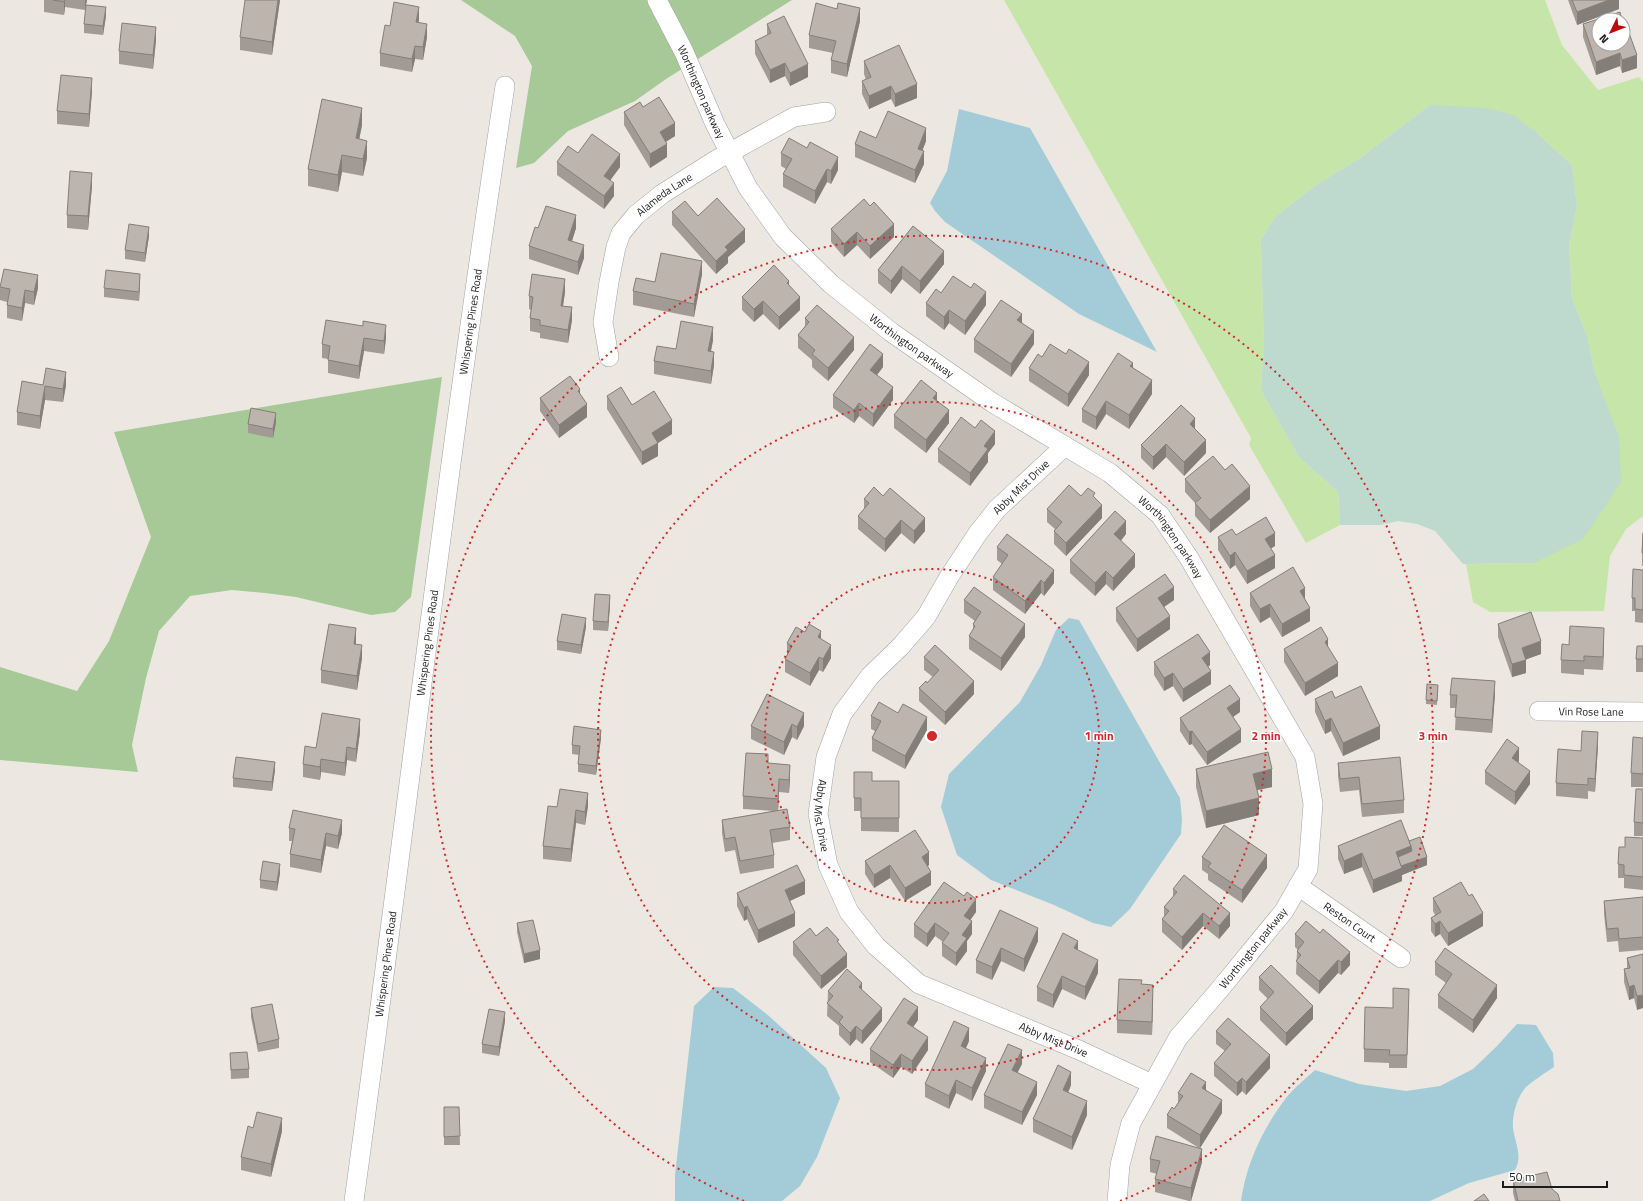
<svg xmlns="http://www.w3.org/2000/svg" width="1643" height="1201" font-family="'Titillium Web',sans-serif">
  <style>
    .grass { fill: #c6e5a8 }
    .forest { fill: #a6c997 }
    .wetland { fill: #bed9cd }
    .water { fill: #a3ccd8 }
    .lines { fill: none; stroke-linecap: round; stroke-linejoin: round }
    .minor-casing { stroke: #a2a2a2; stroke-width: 20 }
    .minor { stroke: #fff; stroke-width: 19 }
    .wall { fill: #a29b95 }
    .shaded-wall { fill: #847e79 }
    .building { fill: #bcb4ad; stroke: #847e79 }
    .ring { fill: none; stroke: #d62828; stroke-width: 2; stroke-dasharray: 2 4 }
    .labels { text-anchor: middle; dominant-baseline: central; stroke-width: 3; stroke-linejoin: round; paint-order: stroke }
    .street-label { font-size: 11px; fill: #1b1b1b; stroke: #fff }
    .centre { fill: #d62828; stroke: #fff; stroke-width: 2 }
    .ring-label { font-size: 12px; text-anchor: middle; font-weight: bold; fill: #d62828; stroke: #fff; stroke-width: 3; stroke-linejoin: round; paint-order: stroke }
  </style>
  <rect width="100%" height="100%" fill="#ece8e1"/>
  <!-- grass -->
  <polygon class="grass" points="1004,0 1545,0 1562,45 1598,90 1639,77 1643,82 1643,516 1626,529 1610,556 1604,611 1490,612 1473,602 1466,564 1534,563 1595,374 1587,336 1572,298 1569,244 1577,205 1572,165 1537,133 1430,105 1360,158 1316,185 1275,217 1260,241 1261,244 1264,345 1261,390 1299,457 1338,492 1340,525 1306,543 1249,445 1251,438"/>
  <!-- forest -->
  <g class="forest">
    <polygon points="461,0 792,0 666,79 635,101 568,131 534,163 516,168 532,66 515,36"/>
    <polygon points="442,377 411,597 395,612 371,615 296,597 265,593 232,590 190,596 159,631 146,678 132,745 138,772 0,760 0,667 77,691 109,641 151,537 114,432"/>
  </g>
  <!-- wetland -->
  <polygon class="wetland" points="1430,105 1486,108 1513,115 1537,133 1572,165 1577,205 1569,244 1572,298 1587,336 1595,374 1619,437 1621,482 1583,539 1534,563 1463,564 1435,531 1417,524 1398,521 1380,525 1340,525 1338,492 1299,457 1261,390 1264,345 1261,244 1260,241 1275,217 1316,185 1360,158"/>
  <!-- water -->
  <g class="water">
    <polygon points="959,109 1030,128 1157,352 1079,314 945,222 935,211 930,203 947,171"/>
    <polygon points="1069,618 1079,620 1180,798 1182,819 1181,834 1130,909 1111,927 1093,923 1054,905 991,880 957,855 941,807 949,774 1020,702 1041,665 1056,630"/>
    <polygon points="714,987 733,988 769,1016 826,1068 840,1098 817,1157 800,1186 782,1201 675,1201 675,1175 694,1006"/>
    <path d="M 1517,1024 L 1536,1025 L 1553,1053 L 1554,1067 C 1545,1073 1534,1080 1526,1087 C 1517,1097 1512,1115 1513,1128 C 1515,1143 1523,1156 1515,1170 L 1469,1183 L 1430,1201 L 1241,1201 C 1246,1164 1263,1128 1286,1098 C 1294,1088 1305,1079 1315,1070 L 1359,1084 L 1406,1091 L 1440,1086 L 1473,1069 L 1496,1047 Z"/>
  </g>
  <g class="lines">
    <!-- minor casing -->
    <g class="minor-casing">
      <g id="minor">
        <path id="s1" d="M 657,0 L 684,52 L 715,124 L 748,188 L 783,237 L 831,284 L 891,332 L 993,403 L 1110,473 L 1160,515 L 1189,558 L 1305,757 L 1313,804 L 1308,869 L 1284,911 L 1220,989 L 1178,1038 L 1131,1123 L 1120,1165 L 1117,1201"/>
        <path id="s2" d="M 609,357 L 603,322 L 609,282 L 616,247 L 621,233 L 636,215 L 662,194 L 716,160 L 794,117 L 826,112"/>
        <path id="s3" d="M 1065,446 L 997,509 L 978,533 L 949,577 L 926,617 L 901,646 L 870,676 L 842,714 L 826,757 L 818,814 L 828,865 L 849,912 L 876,946 L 919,984 L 1079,1050 L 1152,1084"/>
        <path id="s4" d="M 1539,711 L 1643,712"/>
        <path id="s5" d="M 1298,886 L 1401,958"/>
        <path id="s6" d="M 354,1201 C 405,829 448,457 505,86"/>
      </g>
    </g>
    <!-- minor -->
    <use href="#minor" class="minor"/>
  </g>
  <!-- wall -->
  <g class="wall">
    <polygon points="44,0 87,0 85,10 65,7 64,15 44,12"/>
    <polygon points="280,0 272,55 240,50 240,37"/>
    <polygon points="1568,0 1619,0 1619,9 1577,25"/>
    <polygon points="106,16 103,35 84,33 84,24"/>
    <polygon points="419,20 418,22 427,37 423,60 415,59 412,72 380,66 380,53 390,26"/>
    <polygon points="860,21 847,77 831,73 831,60 833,53 809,48 809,35"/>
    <polygon points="767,24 808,77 790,86 785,76 770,83 755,54 755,41 767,35"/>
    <polygon points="1583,24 1623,44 1637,68 1622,73 1620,66 1596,75 1583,37"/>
    <polygon points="156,40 153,69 119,64 119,51"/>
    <polygon points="864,61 917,98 895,107 891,99 869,109 862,94 862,81 866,80 864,74"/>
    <polygon points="92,91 89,127 57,124 57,111"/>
    <polygon points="643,107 675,136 666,142 667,157 650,168 624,125 624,112"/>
    <polygon points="362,125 359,139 367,158 363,176 342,172 338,192 308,186 308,169"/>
    <polygon points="876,138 926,141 922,151 924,164 915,183 855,157 855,144"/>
    <polygon points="578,153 620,167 610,180 614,196 604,209 557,175 557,162"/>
    <polygon points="781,153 838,170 831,184 827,182 815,204 783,187 783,174 786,169 781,166"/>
    <polygon points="92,186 88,230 67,228 67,215"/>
    <polygon points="870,206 894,237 870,259 857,245 844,257 831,242 831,229"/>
    <polygon points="672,212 698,216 745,242 728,257 728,263 716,274 672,225"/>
    <polygon points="913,226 944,264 920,294 902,279 891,294 878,283 878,270"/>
    <polygon points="538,228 576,228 572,241 584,258 578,275 529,259 529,246"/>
    <polygon points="149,236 145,262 125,259 125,250"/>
    <polygon points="702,274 694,317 633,305 633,291 655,282"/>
    <polygon points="140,283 139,301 104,297 104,288"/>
    <polygon points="789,286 800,310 779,330 763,314 754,322 742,310 742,297"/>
    <polygon points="0,287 38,288 34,305 25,303 22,321 7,318 7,302 0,300"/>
    <polygon points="565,292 563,306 572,320 568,343 540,338 540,333 530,331 530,318 531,310 529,309 529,296"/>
    <polygon points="941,293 986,305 965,335 949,323 944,330 926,316 926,303"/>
    <polygon points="805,318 854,350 828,381 812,367 812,360 798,348 798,335 805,326"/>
    <polygon points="326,320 386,338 384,354 364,351 359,379 328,373 328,359 322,358 322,344"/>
    <polygon points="1022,322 1034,344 1011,377 974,352 974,339"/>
    <polygon points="713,340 711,352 714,365 711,384 654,374 654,361 676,349"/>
    <polygon points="883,367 877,375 893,400 873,427 859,416 854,423 833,408 833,395"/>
    <polygon points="1029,368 1089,375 1068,407 1029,381"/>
    <polygon points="1133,368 1152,394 1129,429 1106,414 1096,430 1082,422 1082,409"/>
    <polygon points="43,385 66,385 63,402 45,400 40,429 17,425 17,412"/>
    <polygon points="580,395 587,417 559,438 540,411 540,398"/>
    <polygon points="607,396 632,405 672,434 658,443 658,456 642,465 607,409"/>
    <polygon points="894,415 949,423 926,453 894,428"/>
    <polygon points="276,422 273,438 248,433 248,424"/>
    <polygon points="1195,429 1206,453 1184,476 1166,457 1153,470 1141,458 1141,445"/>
    <polygon points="995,444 988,453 988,462 970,486 938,462 938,449"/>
    <polygon points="1185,479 1250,499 1210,533 1195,516 1195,503 1185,492"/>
    <polygon points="883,496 925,531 914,544 901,533 885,552 858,529 858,516 864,509 864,499"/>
    <polygon points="1081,496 1095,498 1102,518 1066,556 1054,544 1054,531 1055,529 1047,522 1047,509"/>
    <polygon points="1643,533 1643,566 1642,566 1642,553"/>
    <polygon points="1126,534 1121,541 1135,567 1113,591 1106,584 1095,596 1070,573 1070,560"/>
    <polygon points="1236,535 1275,546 1271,548 1275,568 1247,584 1235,565 1230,569 1218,550 1218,537"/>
    <polygon points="997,547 1054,583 1044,596 1041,593 1025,614 993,590 993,577 1002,564 997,560"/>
    <polygon points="1643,570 1643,623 1635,622 1635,611 1632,611 1632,598"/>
    <polygon points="1250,593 1305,599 1310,621 1282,637 1270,617 1260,623 1250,606"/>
    <polygon points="964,600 1025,637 1001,671 969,649 969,636 973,630 973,624 975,621 964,613"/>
    <polygon points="1174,600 1164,607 1170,629 1137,652 1116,621 1116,608"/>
    <polygon points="610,604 608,631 593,630 593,621"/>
    <polygon points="1498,624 1541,654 1526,659 1526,673 1512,677 1498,637"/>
    <polygon points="586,627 581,654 557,650 557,641"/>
    <polygon points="805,632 821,639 831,658 823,672 819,670 810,686 785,672 785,659 787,655 787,643"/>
    <polygon points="356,641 356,644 362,658 357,690 321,683 321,670"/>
    <polygon points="1604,641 1603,670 1584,669 1584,675 1561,673 1561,660 1569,645"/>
    <polygon points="1643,646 1643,672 1636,672 1636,659"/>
    <polygon points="1328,648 1338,676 1305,696 1284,662 1284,649"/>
    <polygon points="924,657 974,694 945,725 919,701 919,688 927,683 933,677 924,670"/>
    <polygon points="1154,662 1210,665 1208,667 1211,684 1183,702 1173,686 1164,691 1154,675"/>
    <polygon points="1438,689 1437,705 1426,704 1426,700"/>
    <polygon points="767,694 804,726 797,740 792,737 784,755 751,739 751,726"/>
    <polygon points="1495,694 1492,733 1455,730 1456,708 1450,708 1450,695"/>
    <polygon points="1335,698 1380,739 1343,756 1331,731 1325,734 1315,712 1315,699"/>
    <polygon points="1240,712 1233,717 1241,742 1207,765 1192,744 1189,745 1180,731 1180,718"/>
    <polygon points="871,716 927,730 905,769 872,751 872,738 875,731 871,729"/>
    <polygon points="360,732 356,762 347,760 345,776 321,772 320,780 303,777 303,764 316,748"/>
    <polygon points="601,738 596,775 578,772 578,764 579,755 572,754 572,745"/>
    <polygon points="1643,738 1643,787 1631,787 1631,773"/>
    <polygon points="1598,745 1595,792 1588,791 1588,799 1556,796 1556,783 1581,751"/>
    <polygon points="1519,761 1518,763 1530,784 1515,805 1485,784 1485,771"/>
    <polygon points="768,763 790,778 789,793 779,792 778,811 790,827 790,840 772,843 774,855 774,868 740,874 735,850 725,852 722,833 722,820 774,811 743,809 743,796"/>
    <polygon points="1338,763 1404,800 1404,813 1362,817 1359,790 1340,792 1338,776"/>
    <polygon points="1196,769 1272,787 1257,790 1259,815 1206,828 1196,787"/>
    <polygon points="275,770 272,791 233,787 233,778"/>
    <polygon points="854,772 872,781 899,781 899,832 861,831 861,811 854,811"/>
    <polygon points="1643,789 1643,836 1634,836 1634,822"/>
    <polygon points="588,806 585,825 576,823 571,862 543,859 543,846 557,807"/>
    <polygon points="289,828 342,833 338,849 326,846 321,873 290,867 290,854 292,841 289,841"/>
    <polygon points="1643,838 1643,890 1624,888 1624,878 1618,878 1618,864 1625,847"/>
    <polygon points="1409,841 1427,865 1402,875 1402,881 1373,893 1362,867 1344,874 1338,859 1338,846"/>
    <polygon points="1202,857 1267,868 1242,903 1208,880 1208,874 1202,870"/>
    <polygon points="865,861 929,865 928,866 931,885 905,901 890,878 874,888 865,874"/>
    <polygon points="280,873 277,891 260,888 260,880"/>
    <polygon points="1173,889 1230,926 1219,939 1203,926 1182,950 1162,932 1162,919 1164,917 1164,907 1173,897"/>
    <polygon points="737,893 805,894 790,901 795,926 758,943 747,919 744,921 737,906"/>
    <polygon points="1643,897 1643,950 1619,952 1618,941 1607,942 1604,914 1604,901"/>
    <polygon points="1433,898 1483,926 1448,946 1440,934 1435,937 1431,931 1431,918 1435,915 1433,911"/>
    <polygon points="1000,910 1038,941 1024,972 1001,961 992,980 976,973 976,960"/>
    <polygon points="976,912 970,920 972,934 967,941 967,951 956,966 942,956 942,943 943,942 935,936 927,947 914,937 914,924"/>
    <polygon points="517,923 540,959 524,963 517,932"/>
    <polygon points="1295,934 1350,965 1341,975 1338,973 1319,994 1296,974 1297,951 1298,950 1295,947"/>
    <polygon points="816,936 839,944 847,967 821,989 793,955 793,942"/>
    <polygon points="1078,950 1098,973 1085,1000 1062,989 1053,1008 1037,1001 1037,987"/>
    <polygon points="1643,954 1637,1010 1634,998 1629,1000 1624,982 1624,969 1627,968 1627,958"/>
    <polygon points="1435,962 1497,998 1473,1033 1438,1008 1438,995 1446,983 1435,975"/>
    <polygon points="1259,977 1313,1019 1286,1046 1260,1020 1260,1007 1268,999 1259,990"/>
    <polygon points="1142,984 1153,998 1152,1035 1117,1033 1117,1020"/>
    <polygon points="862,990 882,1021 862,1044 856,1039 850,1046 839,1035 839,1026 827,1016 828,991"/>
    <polygon points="1409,1002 1407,1068 1389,1068 1389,1063 1364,1062 1364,1049 1393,1008"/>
    <polygon points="251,1008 279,1039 279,1048 258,1052 251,1017"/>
    <polygon points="918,1020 913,1027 928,1050 912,1074 901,1067 893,1078 870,1062 870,1049"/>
    <polygon points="505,1021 499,1056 482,1053 482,1044"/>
    <polygon points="1216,1031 1270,1068 1246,1095 1242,1091 1237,1096 1214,1076 1214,1063 1225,1051 1216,1044"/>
    <polygon points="969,1041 966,1048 986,1071 972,1101 956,1093 949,1109 925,1097 925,1084"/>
    <polygon points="230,1053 249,1069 249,1078 231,1079"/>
    <polygon points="1022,1064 1017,1073 1037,1095 1022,1125 984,1108 984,1095"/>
    <polygon points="1071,1085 1068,1093 1087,1115 1072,1150 1033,1132 1033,1119"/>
    <polygon points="1206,1090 1222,1113 1200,1148 1202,1162 1191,1201 1189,1201 1155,1192 1155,1179 1157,1174 1150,1172 1150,1159 1199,1148 1167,1128 1167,1115 1174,1109 1178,1103 1178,1093"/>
    <polygon points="444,1107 459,1107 460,1145 444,1145"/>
    <polygon points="253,1128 282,1131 271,1177 241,1170 241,1157"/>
    <polygon points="1513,1180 1552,1189 1560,1201 1515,1201 1513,1193"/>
  </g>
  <!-- shaded-wall -->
  <g class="shaded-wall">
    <polygon points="65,0 65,7 64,15 64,2"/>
    <polygon points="85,0 87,0 85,10"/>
    <polygon points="278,0 280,0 272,55 272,42"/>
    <polygon points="1609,0 1619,0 1619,9 1577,25 1577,12"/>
    <polygon points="106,7 106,16 103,35 103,26"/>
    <polygon points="419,7 419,20 416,35 416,22"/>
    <polygon points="860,8 860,21 847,77 847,64"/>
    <polygon points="427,24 427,37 423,60 423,47"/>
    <polygon points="156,27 156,40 153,69 153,55"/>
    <polygon points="415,46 415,59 412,72 412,59"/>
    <polygon points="1620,53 1620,66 1596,75 1596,62"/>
    <polygon points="1637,55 1637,68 1622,73 1622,60"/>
    <polygon points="785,63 785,76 770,83 770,70"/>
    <polygon points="808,64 808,77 790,86 790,73"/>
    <polygon points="92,78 92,91 89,127 89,114"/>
    <polygon points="917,84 917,98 895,107 895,94"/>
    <polygon points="891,86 891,99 869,109 869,96"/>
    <polygon points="362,108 362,125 356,156 356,138"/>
    <polygon points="675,123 675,136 660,145 660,132"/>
    <polygon points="926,128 926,141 918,162 918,149"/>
    <polygon points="367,141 367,158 363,176 363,159"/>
    <polygon points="667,144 667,157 650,168 650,154"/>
    <polygon points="924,151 924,164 915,183 915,170"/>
    <polygon points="620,154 620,167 604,189 604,176"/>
    <polygon points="342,155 342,172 338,192 338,175"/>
    <polygon points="838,157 838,170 831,184 831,171"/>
    <polygon points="827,169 827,182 815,204 815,191"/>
    <polygon points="92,173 92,186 88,230 88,216"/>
    <polygon points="614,183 614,196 604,209 604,196"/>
    <polygon points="576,215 576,228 568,253 568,240"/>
    <polygon points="894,224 894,237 870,259 870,246"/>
    <polygon points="149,227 149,236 145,262 145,253"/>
    <polygon points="745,229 745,242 728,257 728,263 716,274 716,261 725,247"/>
    <polygon points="857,232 857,245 844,257 844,244"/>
    <polygon points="584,245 584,258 578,275 578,262"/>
    <polygon points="944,251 944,264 920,294 920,281"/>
    <polygon points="702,261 702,274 694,317 694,304"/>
    <polygon points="902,266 902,279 891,294 891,281"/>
    <polygon points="140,274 140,283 139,301 139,292"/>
    <polygon points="38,275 38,288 34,305 34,292"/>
    <polygon points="565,279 565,292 561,319 561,306"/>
    <polygon points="789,281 789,294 787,283"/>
    <polygon points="25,290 25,303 22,321 22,308"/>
    <polygon points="986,292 986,305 965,335 965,321"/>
    <polygon points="800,297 800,310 779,330 779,317"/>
    <polygon points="763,301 763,314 754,322 754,309"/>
    <polygon points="572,307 572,320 568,343 568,330"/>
    <polygon points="949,310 949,323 944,330 944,317"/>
    <polygon points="1022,314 1022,327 1017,320"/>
    <polygon points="386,325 386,338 384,354 384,341"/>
    <polygon points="713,327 713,340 708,364 708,351"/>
    <polygon points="1034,331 1034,344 1011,377 1011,364"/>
    <polygon points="854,337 854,350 828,381 828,368"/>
    <polygon points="364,338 364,351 359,379 359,366"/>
    <polygon points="714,352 714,365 711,384 711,371"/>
    <polygon points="883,354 883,367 870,384 870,370"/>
    <polygon points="1089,362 1089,375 1068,407 1068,394"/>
    <polygon points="1133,363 1133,376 1130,366"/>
    <polygon points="66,372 66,385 63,402 63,389"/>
    <polygon points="1152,380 1152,394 1129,429 1129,415"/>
    <polygon points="45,386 45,400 40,429 40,416"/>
    <polygon points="893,387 893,400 873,427 873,414"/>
    <polygon points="580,389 580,402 578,391"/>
    <polygon points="937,393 937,406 933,398"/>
    <polygon points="1106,401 1106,414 1096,430 1096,417"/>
    <polygon points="859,403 859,416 854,423 854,410"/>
    <polygon points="587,404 587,417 559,438 559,425"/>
    <polygon points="949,410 949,423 926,453 926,440"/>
    <polygon points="276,413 276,422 273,438 273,429"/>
    <polygon points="1195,418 1195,432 1190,424"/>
    <polygon points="672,420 672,434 655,445 658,443 658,456 642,465 642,452 652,433"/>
    <polygon points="995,431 995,444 988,453 988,462 970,486 970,473 984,446"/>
    <polygon points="1206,440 1206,453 1184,476 1184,462"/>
    <polygon points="1166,444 1166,457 1153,470 1153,457"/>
    <polygon points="1250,486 1250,499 1210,533 1210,520"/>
    <polygon points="1102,505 1102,518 1066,556 1066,543"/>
    <polygon points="925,518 925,531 914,544 914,531"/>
    <polygon points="901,520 901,533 885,552 885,539"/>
    <polygon points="1126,521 1126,534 1114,548 1114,534"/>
    <polygon points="1275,533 1275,546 1265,552 1265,539"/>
    <polygon points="1235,552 1235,565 1230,569 1230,556"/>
    <polygon points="1135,554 1135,567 1113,591 1113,578"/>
    <polygon points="1275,555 1275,568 1247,584 1247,571"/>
    <polygon points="1054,570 1054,583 1044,596 1044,583"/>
    <polygon points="1106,571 1106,584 1095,596 1095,583"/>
    <polygon points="1041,580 1041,593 1025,614 1025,601"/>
    <polygon points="1174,587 1174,600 1158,611 1158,598"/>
    <polygon points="1305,588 1305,601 1300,591"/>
    <polygon points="610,595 610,604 608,631 608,622"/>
    <polygon points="1270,604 1270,617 1260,623 1260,609"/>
    <polygon points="1310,608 1310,621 1282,637 1282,624"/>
    <polygon points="1170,616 1170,629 1137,652 1137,639"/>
    <polygon points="586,618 586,627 581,654 581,645"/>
    <polygon points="1025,624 1025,637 1001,671 1001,658"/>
    <polygon points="356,628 356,641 354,657 354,644"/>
    <polygon points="1604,628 1604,641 1603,670 1603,657"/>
    <polygon points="821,631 821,644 818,637"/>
    <polygon points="1328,639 1328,652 1325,642"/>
    <polygon points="1541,641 1541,654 1522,661 1522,648"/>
    <polygon points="362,645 362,658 357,690 357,676"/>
    <polygon points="831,645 831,658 823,672 823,659"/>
    <polygon points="1210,652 1210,665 1202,671 1202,658"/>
    <polygon points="819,657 819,670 810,686 810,673"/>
    <polygon points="1526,660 1526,673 1512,677 1512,664"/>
    <polygon points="1338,663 1338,676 1305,696 1305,683"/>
    <polygon points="1211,671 1211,684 1183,702 1183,689"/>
    <polygon points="1173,673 1173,686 1164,691 1164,678"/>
    <polygon points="974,681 974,694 945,725 945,712"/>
    <polygon points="1495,681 1495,694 1492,733 1492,720"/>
    <polygon points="1240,699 1240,712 1227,721 1227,708"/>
    <polygon points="804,713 804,726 797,740 797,727"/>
    <polygon points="927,717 927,730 905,769 905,756"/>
    <polygon points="1331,718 1331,731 1325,734 1325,721"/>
    <polygon points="360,719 360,732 356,762 356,749"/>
    <polygon points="792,724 792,737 784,755 784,742"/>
    <polygon points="1380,726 1380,739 1343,756 1343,743"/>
    <polygon points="1241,729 1241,742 1207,765 1207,752"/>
    <polygon points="601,730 601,738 596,775 596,766"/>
    <polygon points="1192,731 1192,744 1189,745 1189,732"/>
    <polygon points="1598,732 1598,745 1595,792 1595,779"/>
    <polygon points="347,747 347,760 345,776 345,763"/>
    <polygon points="1519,748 1519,761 1512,771 1512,758"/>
    <polygon points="321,759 321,772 320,780 320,767"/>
    <polygon points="275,762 275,770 272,791 272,782"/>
    <polygon points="790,765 790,778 789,793 789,780"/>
    <polygon points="1272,769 1272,787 1253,791 1253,774"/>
    <polygon points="1530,771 1530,784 1515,805 1515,792"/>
    <polygon points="779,779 779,792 778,812 778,799"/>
    <polygon points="588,793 588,806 585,825 585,812"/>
    <polygon points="1259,798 1259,815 1206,828 1206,811"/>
    <polygon points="576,810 576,823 571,862 571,849"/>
    <polygon points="342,820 342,833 338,849 338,836"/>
    <polygon points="326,833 326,846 321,873 321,860"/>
    <polygon points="1411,846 1411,859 1400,863 1396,852"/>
    <polygon points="929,852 929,865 922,870 922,857"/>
    <polygon points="1362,853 1362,867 1344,874 1344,861"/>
    <polygon points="1267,855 1267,868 1242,903 1242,890"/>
    <polygon points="1427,857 1427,865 1402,875 1402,881 1373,893 1373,880 1401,866"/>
    <polygon points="280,864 280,873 277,891 277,882"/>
    <polygon points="890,865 890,878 874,888 874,875"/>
    <polygon points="931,872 931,885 905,901 905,888"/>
    <polygon points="805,881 805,894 785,903 785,890"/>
    <polygon points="976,899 976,912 964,929 964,916"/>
    <polygon points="747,906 747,919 744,921 744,908"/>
    <polygon points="795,913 795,926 758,943 758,930"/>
    <polygon points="1203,913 1203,926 1182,950 1182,937"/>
    <polygon points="1230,913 1230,926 1219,939 1219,926"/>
    <polygon points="1483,913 1483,926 1448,946 1448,933"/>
    <polygon points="972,921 972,934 967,941 967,951 956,966 956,953 962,935"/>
    <polygon points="1440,921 1440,934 1435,937 1435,924"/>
    <polygon points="935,923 935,936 927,947 927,934"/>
    <polygon points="1038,928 1038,941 1024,972 1024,959"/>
    <polygon points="1078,941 1078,954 1074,948"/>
    <polygon points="1001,948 1001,961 992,980 992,967"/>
    <polygon points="540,950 540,959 524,963 524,954"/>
    <polygon points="1350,952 1350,965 1341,975 1341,962"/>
    <polygon points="847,954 847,967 821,989 821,976"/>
    <polygon points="1098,960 1098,973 1085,1000 1085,987"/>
    <polygon points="1338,960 1338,973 1319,994 1319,981"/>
    <polygon points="1062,976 1062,989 1053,1008 1053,995"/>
    <polygon points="862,983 862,996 859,987"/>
    <polygon points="1153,985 1153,998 1152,1035 1152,1022"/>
    <polygon points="1497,985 1497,998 1473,1033 1473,1020"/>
    <polygon points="1634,985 1634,998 1629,1000 1629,987"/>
    <polygon points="1643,995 1643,1008 1637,1010 1637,996"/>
    <polygon points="1313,1006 1313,1019 1286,1046 1286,1033"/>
    <polygon points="918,1007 918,1020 907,1036 907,1023"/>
    <polygon points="882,1008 882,1021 862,1044 862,1031"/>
    <polygon points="505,1012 505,1021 499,1056 499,1047"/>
    <polygon points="856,1026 856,1039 850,1046 850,1033"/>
    <polygon points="969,1028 969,1041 961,1059 961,1046"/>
    <polygon points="928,1037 928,1050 912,1074 912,1061"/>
    <polygon points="1022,1050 1022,1064 1012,1083 1012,1070"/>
    <polygon points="901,1054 901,1067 893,1078 893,1065"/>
    <polygon points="1270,1055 1270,1068 1246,1095 1246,1082"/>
    <polygon points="986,1058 986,1071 972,1101 972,1088"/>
    <polygon points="1071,1072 1071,1085 1063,1104 1063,1090"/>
    <polygon points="1242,1078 1242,1091 1237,1096 1237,1083"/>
    <polygon points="956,1080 956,1093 949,1109 949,1096"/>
    <polygon points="1037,1082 1037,1095 1022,1125 1022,1112"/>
    <polygon points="1206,1082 1206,1095 1202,1088"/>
    <polygon points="1222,1100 1222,1113 1200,1148 1200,1135"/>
    <polygon points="1087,1101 1087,1115 1072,1150 1072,1137"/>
    <polygon points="282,1118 282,1131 271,1177 271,1164"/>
    <polygon points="1202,1149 1202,1162 1191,1201 1191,1188"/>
  </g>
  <!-- building -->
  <g class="building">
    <polygon points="53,0 65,0 64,2"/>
    <polygon points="245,0 278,0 272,42 240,37"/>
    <polygon points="1572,0 1609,0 1577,12"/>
    <polygon points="394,2 419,7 416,22 427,24 423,47 415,46 412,59 380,53 385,25 390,26"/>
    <polygon points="816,3 837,9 838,3 860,8 847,64 831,60 836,41 809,35"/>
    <polygon points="86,5 106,7 103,26 84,24"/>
    <polygon points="1620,12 1622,20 1599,20 1599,44 1623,44 1623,22 1627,33 1629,33 1637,55 1622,60 1620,53 1596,62 1583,24"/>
    <polygon points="784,16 808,64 790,73 785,63 770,70 755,41 771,33 767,24"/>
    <polygon points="122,23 156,27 153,55 119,51"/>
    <polygon points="899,45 917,84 895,94 891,86 869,96 862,81 871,77 864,61"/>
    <polygon points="61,75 92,78 89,114 57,111"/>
    <polygon points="659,97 675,123 660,132 667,144 650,154 624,112 640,102 643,107"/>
    <polygon points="322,99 362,108 356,138 367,141 363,159 342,155 338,175 308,169"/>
    <polygon points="888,111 926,128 918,149 924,151 915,170 855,144 860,131 876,138"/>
    <polygon points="592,134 620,154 604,176 614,183 604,196 557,162 568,146 578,153"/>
    <polygon points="789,138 807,148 810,142 838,157 831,171 827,169 815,191 783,174 792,159 781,153"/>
    <polygon points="70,171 92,173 88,216 67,215"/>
    <polygon points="717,198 745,229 725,247 728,250 716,261 672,212 685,201 698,216"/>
    <polygon points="864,199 870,206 874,202 894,224 870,246 857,232 844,244 831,229"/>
    <polygon points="546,206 576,215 568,240 584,245 578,262 529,246 535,227 538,228"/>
    <polygon points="129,224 149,227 145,253 125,250"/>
    <polygon points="913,226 944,251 920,281 902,266 891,281 878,270"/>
    <polygon points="661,253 702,261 694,304 633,291 636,278 655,282"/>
    <polygon points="774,265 789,281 787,283 800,297 779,317 763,301 754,309 742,297"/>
    <polygon points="4,269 38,275 34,292 25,290 22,308 7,305 10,289 0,287"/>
    <polygon points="106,270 140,274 139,292 104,288"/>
    <polygon points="532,274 565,279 561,306 572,307 568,330 540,325 540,320 530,318 533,297 529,296"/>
    <polygon points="953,276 971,288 974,283 986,292 965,321 949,310 944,317 926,303 936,289 941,293"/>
    <polygon points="1001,300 1022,314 1017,320 1034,331 1011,364 974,339"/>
    <polygon points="817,305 854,337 828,368 812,354 815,350 798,335 809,322 805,318"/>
    <polygon points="326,320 363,326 363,321 386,325 384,341 364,338 359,366 328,360 330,346 322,344"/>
    <polygon points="681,321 713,327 708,351 714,352 711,371 654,361 657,346 676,349"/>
    <polygon points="870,344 883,354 870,370 893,387 873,414 859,403 854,410 833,395"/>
    <polygon points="1050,344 1066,354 1069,349 1089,362 1068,394 1029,368 1038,354 1042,357"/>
    <polygon points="1118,353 1133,363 1130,366 1152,380 1129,415 1106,401 1096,417 1082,409"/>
    <polygon points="46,368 66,372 63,389 45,386 40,416 17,412 22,381 43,385"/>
    <polygon points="570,376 580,389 578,391 587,404 559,425 540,398"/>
    <polygon points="921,380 937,393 933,398 949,410 926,440 894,415"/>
    <polygon points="621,387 632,405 654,391 672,420 652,433 658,443 642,452 607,396"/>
    <polygon points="1181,405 1195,418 1190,424 1206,440 1184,462 1166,444 1153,457 1141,445"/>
    <polygon points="251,408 276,413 273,429 248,424"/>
    <polygon points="961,417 975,428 981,420 995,431 984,446 988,449 970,473 938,449"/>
    <polygon points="1213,456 1225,470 1232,464 1250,486 1210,520 1195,503 1201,498 1185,479"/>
    <polygon points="1069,485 1081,496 1088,488 1095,493 1093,496 1102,505 1066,543 1054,531 1062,522 1047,509"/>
    <polygon points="874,487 883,496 890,488 925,518 914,531 901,520 885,539 858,516 869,503 864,499"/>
    <polygon points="1115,511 1126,521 1114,534 1135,554 1113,578 1106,571 1095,583 1070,560"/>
    <polygon points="1266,517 1275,533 1265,539 1275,555 1247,571 1235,552 1230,556 1218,537 1232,529 1236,535"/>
    <polygon points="1643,533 1643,553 1642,553"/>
    <polygon points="1007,534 1054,570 1044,583 1041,580 1025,601 993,577 1008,555 997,547"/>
    <polygon points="1293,567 1305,588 1300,591 1310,608 1282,624 1270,604 1260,609 1250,593"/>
    <polygon points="1633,569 1643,570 1643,610 1635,609 1635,598 1632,598"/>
    <polygon points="1165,574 1174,587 1158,598 1170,616 1137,639 1116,608"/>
    <polygon points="974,587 1025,624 1001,658 969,636 975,626 973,624 981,612 964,600"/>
    <polygon points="595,594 610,595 608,622 593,621"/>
    <polygon points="1531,612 1541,641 1522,648 1526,660 1512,664 1498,624"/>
    <polygon points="562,614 586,618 581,645 557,641"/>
    <polygon points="329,624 356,628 354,644 362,645 357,676 321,670"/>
    <polygon points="809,624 821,631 818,637 831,645 823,659 819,657 810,673 785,659 792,646 787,643 796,627 805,632"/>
    <polygon points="1570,626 1604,628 1603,657 1584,656 1584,661 1561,660 1562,644 1569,645"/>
    <polygon points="1321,627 1328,639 1325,642 1338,663 1305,683 1284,649"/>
    <polygon points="1198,634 1210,652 1202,658 1211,671 1183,689 1173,673 1164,678 1154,662"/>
    <polygon points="935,645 974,681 945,712 919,688 926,681 927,683 939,670 924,657"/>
    <polygon points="1637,646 1643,646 1643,659 1636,659"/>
    <polygon points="1452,678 1495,681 1492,720 1455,717 1457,695 1450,695"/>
    <polygon points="1427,684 1438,685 1437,701 1426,700"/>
    <polygon points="1230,685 1240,699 1227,708 1241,729 1207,752 1192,731 1189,732 1180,718"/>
    <polygon points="1361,686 1380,726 1343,743 1331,718 1325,721 1315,699 1332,691 1335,698"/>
    <polygon points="767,694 804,713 797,727 792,724 784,742 751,726"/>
    <polygon points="879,702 898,713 903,704 927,717 905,756 872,738 881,721 871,716"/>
    <polygon points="322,713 360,719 356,749 347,747 345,763 321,759 320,767 303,764 305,746 316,748"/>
    <polygon points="574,726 601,730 596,766 578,764 580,746 572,745"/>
    <polygon points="1582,731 1598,732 1595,779 1588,778 1588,785 1556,783 1558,749 1581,751"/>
    <polygon points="1633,737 1643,738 1643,774 1631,773"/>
    <polygon points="1507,739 1519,748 1512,758 1530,771 1515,792 1485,771"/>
    <polygon points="1268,752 1272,769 1253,774 1259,798 1206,811 1196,769"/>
    <polygon points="746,753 768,754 768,763 790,765 789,780 779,779 778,799 743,796"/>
    <polygon points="236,757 275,762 272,782 233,778"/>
    <polygon points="1400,757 1404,800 1362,804 1359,777 1340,779 1338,763"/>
    <polygon points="854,772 872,772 872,781 899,781 899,818 861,818 861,798 854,798"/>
    <polygon points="560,789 588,793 585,812 576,810 571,849 543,846 548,806 557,807"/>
    <polygon points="1636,789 1643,789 1643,823 1634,822"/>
    <polygon points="787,809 790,827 770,830 774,855 740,861 735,837 725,839 722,820"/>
    <polygon points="293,810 342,820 338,836 326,833 321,860 290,854 295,829 289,828"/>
    <polygon points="1401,820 1411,846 1396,852 1402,868 1373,880 1362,853 1344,861 1338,846"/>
    <polygon points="1224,825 1267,855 1242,890 1208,867 1211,863 1202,857"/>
    <polygon points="915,830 929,852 922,857 931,872 905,888 890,865 874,875 865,861"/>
    <polygon points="1420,837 1427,857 1401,866 1398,857 1412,851 1411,846 1409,841"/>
    <polygon points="1625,837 1643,838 1643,877 1624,875 1624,865 1618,864 1619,847 1625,847"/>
    <polygon points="263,861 280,864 277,882 260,880"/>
    <polygon points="797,865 805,881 785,890 795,913 758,930 747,906 744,908 737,893"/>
    <polygon points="1184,875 1230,913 1219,926 1203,913 1182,937 1162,919 1169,911 1164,907 1177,892 1173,889"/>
    <polygon points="944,882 964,896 967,892 976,899 964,916 972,921 962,935 967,938 956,953 942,943 949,933 935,923 927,934 914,924"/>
    <polygon points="1461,882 1469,896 1472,894 1483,913 1448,933 1440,921 1435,924 1431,918 1441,912 1433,898"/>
    <polygon points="1643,897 1643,937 1619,939 1618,928 1607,929 1604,901"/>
    <polygon points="1000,910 1038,928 1024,959 1001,948 992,967 976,960"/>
    <polygon points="533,920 540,950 524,954 517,923"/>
    <polygon points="1306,921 1320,933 1323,929 1350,952 1341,962 1338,960 1319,981 1296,961 1301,955 1297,951 1304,942 1295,934"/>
    <polygon points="827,927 839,940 837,941 847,954 821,976 793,942 810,928 816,936"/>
    <polygon points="1063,933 1078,941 1074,948 1098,960 1085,987 1062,976 1053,995 1037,987"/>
    <polygon points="1445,948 1497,985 1473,1020 1438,995 1452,974 1435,962"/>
    <polygon points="1643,954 1643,995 1637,996 1634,985 1629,987 1624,969 1630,968 1627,958"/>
    <polygon points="1271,965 1313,1006 1286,1033 1260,1007 1274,992 1259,977"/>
    <polygon points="847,969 862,983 859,987 882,1008 862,1031 856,1026 850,1033 839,1022 843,1017 827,1003 833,996 828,991"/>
    <polygon points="1119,979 1142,980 1141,984 1153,985 1152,1022 1117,1020"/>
    <polygon points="1393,988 1409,989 1407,1055 1389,1055 1390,1050 1364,1049 1365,1007 1393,1008"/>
    <polygon points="904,998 918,1007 907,1023 928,1037 912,1061 901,1054 893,1065 870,1049"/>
    <polygon points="272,1004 279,1039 258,1044 251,1008"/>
    <polygon points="489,1009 505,1012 499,1047 482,1044"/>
    <polygon points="1228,1018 1270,1055 1246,1082 1242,1078 1237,1083 1214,1063 1231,1044 1216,1031"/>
    <polygon points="954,1021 969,1028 961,1046 986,1058 972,1088 956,1080 949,1096 925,1084"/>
    <polygon points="1008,1044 1022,1050 1012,1070 1037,1082 1022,1112 984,1095"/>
    <polygon points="247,1052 249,1069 231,1070 230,1053"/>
    <polygon points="1058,1065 1071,1072 1063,1090 1087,1101 1072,1137 1033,1119"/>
    <polygon points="1191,1073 1206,1082 1202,1088 1222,1100 1200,1135 1167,1115 1172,1107 1174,1109 1183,1096 1178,1093"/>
    <polygon points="444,1107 459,1107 460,1136 444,1137"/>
    <polygon points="257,1112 282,1118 271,1164 241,1157 248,1126 253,1128"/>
    <polygon points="1156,1136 1202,1149 1191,1188 1155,1179 1160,1161 1150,1159"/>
    <polygon points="1547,1172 1552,1189 1558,1194 1560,1201 1518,1201 1513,1180"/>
    <polygon points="1484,1194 1489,1201 1474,1201"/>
  </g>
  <!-- distance rings -->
  <g class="ring">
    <circle cx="932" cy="736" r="167"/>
    <circle cx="932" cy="736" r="334"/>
    <path d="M744 1201A501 501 0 1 1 1120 1201"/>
  </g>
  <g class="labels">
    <!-- street labels -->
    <g class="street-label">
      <text stroke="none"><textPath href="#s1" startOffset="102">Worthington parkway</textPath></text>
      <text stroke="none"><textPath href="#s2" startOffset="185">Alameda Lane</textPath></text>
      <text stroke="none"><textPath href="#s6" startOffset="887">Whispering Pines Road</textPath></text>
      <text stroke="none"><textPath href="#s1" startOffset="438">Worthington parkway</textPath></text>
      <text transform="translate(1021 487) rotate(-44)">Abby Mist Drive</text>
      <text stroke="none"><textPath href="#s1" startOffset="763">Worthington parkway</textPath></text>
      <text stroke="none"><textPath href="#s6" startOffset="563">Whispering Pines Road</textPath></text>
      <text stroke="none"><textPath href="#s4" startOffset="52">Vin Rose Lane</textPath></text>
      <text stroke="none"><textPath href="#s3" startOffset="456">Abby Mist Drive</textPath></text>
      <text stroke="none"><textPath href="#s5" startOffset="63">Reston Court</textPath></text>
      <text transform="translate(1253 948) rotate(-51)">Worthington parkway</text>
      <text stroke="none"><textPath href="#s6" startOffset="239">Whispering Pines Road</textPath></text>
      <text stroke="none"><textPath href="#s3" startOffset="804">Abby Mist Drive</textPath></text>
    </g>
  </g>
  <circle cx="932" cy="736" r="6" class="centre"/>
  <g class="ring-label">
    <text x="1099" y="740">1 min</text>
    <text x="1266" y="740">2 min</text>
    <text x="1433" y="740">3 min</text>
  </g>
  <!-- north arrow -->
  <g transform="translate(1611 32) rotate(227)"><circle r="19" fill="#ffffff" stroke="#a4a4a4"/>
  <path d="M0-3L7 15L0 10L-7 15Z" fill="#bb0a0b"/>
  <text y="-6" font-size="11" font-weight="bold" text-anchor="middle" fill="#1b1b1b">N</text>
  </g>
  <!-- scale -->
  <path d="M1503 1181v6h104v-6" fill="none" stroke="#1b1b1b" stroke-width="2"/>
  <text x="1509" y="1181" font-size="12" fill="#1b1b1b" stroke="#ffffff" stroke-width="3" paint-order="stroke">50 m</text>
</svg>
